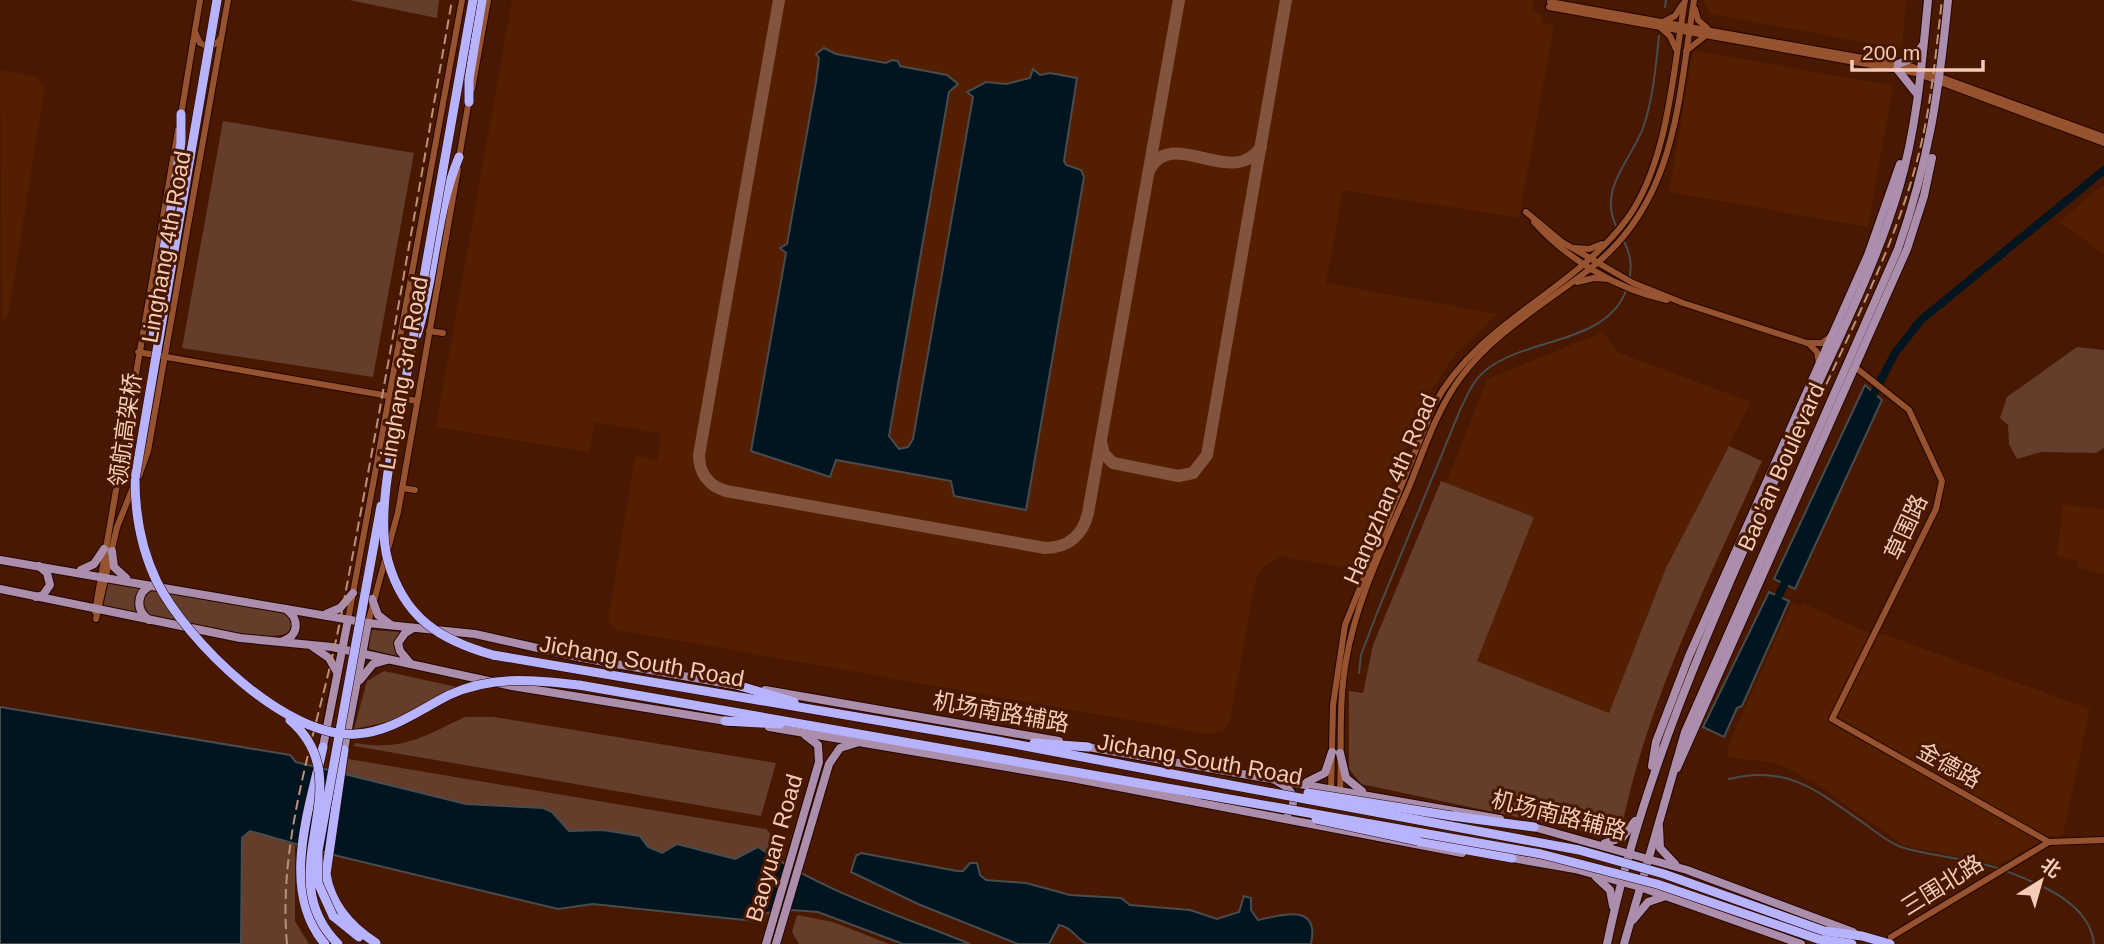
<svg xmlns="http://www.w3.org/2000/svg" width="2104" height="944" font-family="Arial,'Noto Sans SC',sans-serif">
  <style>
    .built { fill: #541e00 }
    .green { fill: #643e2b }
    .water { fill: #00151f; stroke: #494c4d; stroke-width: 2 }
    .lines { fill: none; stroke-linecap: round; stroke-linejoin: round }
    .stream { stroke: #494c4d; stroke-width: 2 }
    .river { stroke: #00151f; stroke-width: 8 }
    .taxiway { stroke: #82543e; stroke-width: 12 }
    .minor-casing { stroke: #260600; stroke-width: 8 }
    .major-casing { stroke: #260600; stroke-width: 10 }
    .highway-casing { stroke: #260600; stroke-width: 10 }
    .minor { stroke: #975330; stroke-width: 6 }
    .major { stroke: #ab8dac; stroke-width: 8 }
    .highway { stroke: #b8b3ff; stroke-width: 9 }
    .rail { stroke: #bc917c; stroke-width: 2; stroke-dasharray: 10 5; stroke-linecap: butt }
    .highway-bridge-casing { stroke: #260600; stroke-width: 10; stroke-linecap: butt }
    .highway-bridge { stroke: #b8b3ff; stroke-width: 9 }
    .labels { text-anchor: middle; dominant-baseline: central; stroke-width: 6; stroke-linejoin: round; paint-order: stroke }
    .street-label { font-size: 23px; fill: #f3cbb8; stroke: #481800 }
  </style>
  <rect width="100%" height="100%" fill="#481800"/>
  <!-- built -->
  <g class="built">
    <polygon points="512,0 1534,0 1532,12 1543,14 1541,22 1554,25 1519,218 1343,190 1326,283 1497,314 1456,353 1428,395 1356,569 1279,556 1260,571 1255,583 1230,721 1223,731 1209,734 612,629 608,621 635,456 657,460 661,433 595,422 589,452 436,427"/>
    <polygon points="1704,0 1906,0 1902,49 1710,14"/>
    <polygon points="1693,50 1893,86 1868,227 1669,192"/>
    <polygon points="0,70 37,77 45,87 8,316 2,322"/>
    <polygon points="2104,184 2104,254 2059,222"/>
    <polygon points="1603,332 1617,352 1751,402 1666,568 1609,713 1477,661 1534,517 1446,483 1487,379"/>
    <polygon points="2063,504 2104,510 2104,575 2076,567 2077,560 2057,556"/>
    <polygon points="1792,603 1801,607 1803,603 1868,633 1883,634 2090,709 2063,835 2049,837 1998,865 1903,845 1815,783 1790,770 1774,763 1728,757 1727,748"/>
  </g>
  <!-- green -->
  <g class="green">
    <polygon points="349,0 439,0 437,18"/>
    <polygon points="223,121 414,153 373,377 182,348"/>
    <polygon points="2077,347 2104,350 2104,448 2096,453 2041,452 2017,459 2009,444 2008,425 2000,418 2007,397"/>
    <path d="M 1729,446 L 1762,461 C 1708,582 1647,701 1621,831 L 1610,837 L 1361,784 L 1349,769 L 1349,691 L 1363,693 L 1373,645 L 1441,481 L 1534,517 L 1477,661 L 1609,713 L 1666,568 Z"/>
    <polygon points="108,582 146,586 139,614 103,607"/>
    <path d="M 154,588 L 285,613 L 292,617 L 293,631 C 266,646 184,623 151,617 L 146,614 L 142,600 L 146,592 Z"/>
    <polygon points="370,630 401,632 396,639 400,657 369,649"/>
    <polygon points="384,671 457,687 392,721 354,729 367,681"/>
    <path d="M 465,717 L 494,717 L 776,763 L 761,816 L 354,746 L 355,743 C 404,751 422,737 465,717 Z"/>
    <polygon points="348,759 766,829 785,851 781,863 758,847 735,860 678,844 662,853 603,830 569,831 552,812 543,808 466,804 346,774"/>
    <polygon points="250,831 295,845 295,921 309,944 241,944 242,838"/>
    <polygon points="797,915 833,922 889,944 799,944 792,932"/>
  </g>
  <!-- water -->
  <g class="water">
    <polygon points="824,48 836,54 886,63 892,60 898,61 900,66 947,75 958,84 949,92 889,436 899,449 908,447 913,439 973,97 967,92 986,82 1006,84 1030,78 1033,69 1040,75 1050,73 1077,78 1064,161 1066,165 1081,170 1084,177 1026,510 954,496 951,481 836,460 830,477 751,451 786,253 780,248 787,244 816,82 819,58 816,54"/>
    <polygon points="1865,385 1882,400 1795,589 1774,579"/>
    <polygon points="1769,592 1789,601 1742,706 1737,708 1724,737 1703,727"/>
    <path d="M 0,707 L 290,755 L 296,762 L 466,804 L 543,808 L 552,812 L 569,831 L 603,830 L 640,836 L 648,847 L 662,853 L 677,844 L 735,859 L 758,847 C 822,891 899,915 970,944 L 903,944 L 818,912 L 792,910 L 766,913 L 763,922 L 593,904 L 558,909 L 338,856 L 250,831 L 242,838 L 241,944 L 0,944 Z"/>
    <path d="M 861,853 L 957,871 L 963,871 L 970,863 L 977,863 L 980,875 L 986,880 L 1026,883 L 1070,895 L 1121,898 L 1130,905 L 1190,910 L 1217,919 L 1239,912 L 1244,896 L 1251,898 L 1251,910 L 1258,920 C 1282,915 1320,902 1311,944 L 1087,944 C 1076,939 1072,927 1059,925 L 1049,944 L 1018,944 L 918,904 L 851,872 L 856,856 Z"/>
  </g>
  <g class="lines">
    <!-- stream -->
    <g class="stream">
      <polyline points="1665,7 1666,0"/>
      <path d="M 1617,228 C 1597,190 1630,162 1643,128 C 1653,100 1656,65 1659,36"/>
      <path d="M 1359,673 L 1361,655 L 1377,613 L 1460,410 C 1467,396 1473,380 1486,370 C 1528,336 1611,345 1628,285 C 1633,267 1631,255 1623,239"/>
      <path d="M 1729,779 C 1789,764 1818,792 1865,824 C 1876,832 1888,842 1901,847 C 1934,857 1968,858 2001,869"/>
      <path d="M 2006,871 C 2040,884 2090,903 2094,944"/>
    </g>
    <!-- river -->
    <g class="river">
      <polyline points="1870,401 1895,353 1921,320 2104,170"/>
      <polyline points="1775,604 1789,574"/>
    </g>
    <!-- taxiway -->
    <g class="taxiway">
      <path d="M 779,0 L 699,455 C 699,473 709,486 726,491 L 1045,548 C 1068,548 1083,535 1088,513 L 1179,0"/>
      <path d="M 1150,169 C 1173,126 1232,190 1261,147"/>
      <polyline points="1101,442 1104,454 1113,463 1178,476 1193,473 1207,455 1286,0"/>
    </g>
    <!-- minor casing -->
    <g class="minor-casing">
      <g id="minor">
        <polyline points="1550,2 1913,67 2104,137"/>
        <polyline points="1549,7 1916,73 2104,143"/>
        <polyline points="1695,9 1698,20 1707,28"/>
        <polyline points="1663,22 1675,16 1682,5"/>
        <polyline points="1660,27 1670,36 1676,49"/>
        <path d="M 196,34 L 200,43 C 208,48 216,46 221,38"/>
        <polyline points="1686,51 1705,36"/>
        <polyline points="472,89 488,0"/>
        <polyline points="181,115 200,0"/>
        <polyline points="459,158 469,100"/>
        <polyline points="1526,212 1562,242 1633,283 1683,303 1807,343 1822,343 1830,337"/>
        <path d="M 1534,222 C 1567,259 1618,290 1667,300"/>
        <polyline points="1575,248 1589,249 1602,244"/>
        <polyline points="1577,282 1594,278 1608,279"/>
        <polyline points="429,331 443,333"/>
        <polyline points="1809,344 1817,352 1819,363"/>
        <polyline points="138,352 417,401"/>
        <polyline points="1855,367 1909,410 1942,481 1936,509 1832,719 2049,842"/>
        <polyline points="139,476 148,451 228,0"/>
        <polyline points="402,488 415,490"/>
        <polyline points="95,612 178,130"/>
        <polyline points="96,619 117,527 134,485"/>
        <polyline points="348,620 462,0"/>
        <polyline points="368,623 398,512 458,169"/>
        <path d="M 1331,791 L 1333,705 L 1345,625 L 1434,405 C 1478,322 1573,292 1627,219 C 1669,161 1673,69 1685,0"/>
        <path d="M 1340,793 C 1342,749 1338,705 1346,661 C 1356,600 1385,543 1409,487 C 1424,450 1437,409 1461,377 C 1494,332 1548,302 1591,268 C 1677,201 1678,100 1694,0"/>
        <polyline points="1891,937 2049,842 2104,840"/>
      </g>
    </g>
    <!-- major casing -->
    <g class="major-casing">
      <g id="major">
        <polyline points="1898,64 1913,58 1923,45"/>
        <polyline points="1897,69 1917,94"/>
        <polyline points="112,551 114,567 126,578"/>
        <polyline points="0,560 368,623 475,634 577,657 745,687"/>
        <polyline points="81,570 94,564 104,549"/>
        <polyline points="0,589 240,638 332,647 512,686 732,722"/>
        <polyline points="36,597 43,595 50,585 47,573 39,566"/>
        <polyline points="372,599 378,615 391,625"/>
        <polyline points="326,614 340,608 353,593"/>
        <path d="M 149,620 C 135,610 136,591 153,585"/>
        <path d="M 283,641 C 299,635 300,619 286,609"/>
        <polyline points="313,647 329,658 337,672"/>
        <polyline points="410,663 400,651 398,643 405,633 413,628"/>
        <polyline points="360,680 373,664 387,660"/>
        <polyline points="765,690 1059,741"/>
        <polyline points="769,727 1072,778 1462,853"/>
        <polyline points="1082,746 1500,819"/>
        <polyline points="323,747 348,620"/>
        <polyline points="344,750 368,623"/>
        <polyline points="1340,753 1346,778 1362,791"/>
        <polyline points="1652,766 1656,742 1689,656 1868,255 1900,164"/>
        <polyline points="1677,768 1907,249 1924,196 1932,158"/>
        <path d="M 1278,782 C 1292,789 1299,799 1288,813"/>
        <polyline points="1307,782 1325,773 1332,752"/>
        <polyline points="1530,826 1687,870 1853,932"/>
        <polyline points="1659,827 1660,848 1675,864"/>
        <polyline points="1605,843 1622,838 1635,821"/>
        <polyline points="1506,857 1575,869 1640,887 1801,944"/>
        <polyline points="1596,877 1610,890 1613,906"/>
        <polyline points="1633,920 1648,902 1666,896"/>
        <polyline points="766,944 819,762 818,745 805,735"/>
        <polyline points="776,944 829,764 840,748 856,743"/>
        <path d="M 1607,944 C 1646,755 1730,582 1808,406 C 1840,335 1877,263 1899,188 C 1917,127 1922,63 1928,0"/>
        <path d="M 1624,944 L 1685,732 L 1898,249 C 1929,161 1939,91 1948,0"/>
      </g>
    </g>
    <!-- highway casing -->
    <g class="highway-casing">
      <g id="highway">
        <polyline points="469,102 469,79 482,0"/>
        <polyline points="175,185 181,142 181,114"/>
        <path d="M 417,335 C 435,278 436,211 459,157"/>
        <polyline points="493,655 998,741 1225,784"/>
        <polyline points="579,685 1201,794"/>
        <polyline points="740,686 794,702"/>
        <polyline points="725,721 780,724"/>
        <polyline points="1034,743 1088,747"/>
        <path d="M 323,747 C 310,808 279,890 325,944"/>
        <path d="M 344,750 L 326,874 C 331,905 351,927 376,943"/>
        <polyline points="1452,816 1534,827"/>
        <polyline points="1418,841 1512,858"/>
        <polyline points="333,916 359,937"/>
        <polyline points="1824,931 1862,936 1890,944"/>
        <polyline points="1818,939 1852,944"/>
      </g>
    </g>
    <!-- minor -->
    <use href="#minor" class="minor"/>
    <!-- major -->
    <use href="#major" class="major"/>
    <!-- highway -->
    <use href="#highway" class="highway"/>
    <!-- rail -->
    <g class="rail">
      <path d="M 1820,398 C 1857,317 1899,236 1920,149 C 1932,100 1936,50 1942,0"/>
      <path d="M 287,944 C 277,835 319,727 340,621 C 380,415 416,207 452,0"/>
    </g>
    <!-- highway-bridge casing -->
    <g class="highway-bridge-casing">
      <g id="highway-bridge">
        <path d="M 217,0 L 135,479 C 135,516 141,549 157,582 C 187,641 286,739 356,734 C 391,732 419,710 449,695 C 492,675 533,680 579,685"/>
        <path d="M 473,0 C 452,119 432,238 410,356 C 401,412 373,507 388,561 C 404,618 440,640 493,655"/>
        <polyline points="153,336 161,266 175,185"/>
        <path d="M 290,720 C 365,785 266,872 338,944"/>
        <polyline points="1225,784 1579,850 1664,874 1824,931"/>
        <polyline points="1308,793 1452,816"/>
        <polyline points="1201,794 1541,854 1657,884 1818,939"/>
        <polyline points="1316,819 1418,841"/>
        <polyline points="333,916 318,883 318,851 381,506"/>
      </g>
    </g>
    <!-- highway-bridge -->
    <use href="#highway-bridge" class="highway-bridge"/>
  </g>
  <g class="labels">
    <!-- street labels -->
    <g class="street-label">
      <text transform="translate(166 247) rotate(-80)">Linghang 4th Road</text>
      <text transform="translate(403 373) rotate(-80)">Linghang 3rd Road</text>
      <text transform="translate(125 430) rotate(-82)">领航高架桥</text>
      <text transform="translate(1781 467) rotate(-66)">Bao'an Boulevard</text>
      <text transform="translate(1390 489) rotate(-67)">Hangzhan 4th Road</text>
      <text transform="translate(1906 527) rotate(-65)">草围路</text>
      <text transform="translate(642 661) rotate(10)">Jichang South Road</text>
      <text transform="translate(1001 712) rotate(10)">机场南路辅路</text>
      <text transform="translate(1200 759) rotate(10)">Jichang South Road</text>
      <text transform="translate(1949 765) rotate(29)">金德路</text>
      <text transform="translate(1559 815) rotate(14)">机场南路辅路</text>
      <text transform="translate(774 848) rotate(-74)">Baoyuan Road</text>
      <text transform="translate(1942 885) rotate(-32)">三围北路</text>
    </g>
  </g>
  <!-- north arrow -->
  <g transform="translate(2041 881) rotate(37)" stroke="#481800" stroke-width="5" paint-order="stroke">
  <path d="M0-5L12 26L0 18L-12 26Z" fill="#f3cbb8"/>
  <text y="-10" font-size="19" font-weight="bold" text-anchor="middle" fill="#f3cbb8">北</text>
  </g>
  <!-- scale -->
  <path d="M1852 60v10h131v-10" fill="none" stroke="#f3cbb8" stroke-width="3.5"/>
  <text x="1862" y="60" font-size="21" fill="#f3cbb8" stroke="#481800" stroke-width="5" paint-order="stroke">200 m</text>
</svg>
